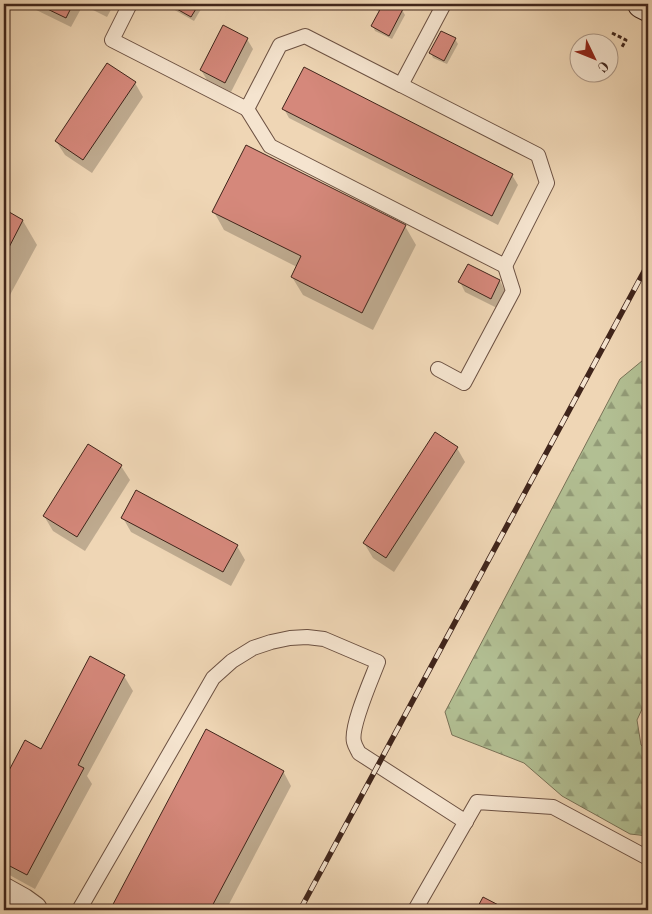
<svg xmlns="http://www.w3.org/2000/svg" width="652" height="914" font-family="'Old Standard TT',serif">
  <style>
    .forest { fill: url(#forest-firs); stroke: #797257 }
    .shadow { fill: #0003 }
    .building { fill: #d5887b; stroke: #40251b }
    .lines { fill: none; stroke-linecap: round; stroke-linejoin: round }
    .service-casing { stroke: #6c5142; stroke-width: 16 }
    .minor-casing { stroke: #6c5142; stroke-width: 30 }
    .secondary-casing { stroke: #40251b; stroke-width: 30 }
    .path { stroke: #40251b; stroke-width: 3; stroke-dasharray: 4 2.5; stroke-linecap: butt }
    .service { stroke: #f5e4cf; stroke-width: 14 }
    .minor { stroke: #f5e4cf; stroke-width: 28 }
    .secondary { stroke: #f5e4cf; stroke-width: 28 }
    .rail-casing { stroke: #40251b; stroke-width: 5.5 }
    .rail { stroke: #f5e4cf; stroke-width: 4; stroke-dasharray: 11; stroke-linecap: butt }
  </style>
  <defs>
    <pattern id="forest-firs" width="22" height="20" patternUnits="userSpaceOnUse" patternTransform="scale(1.25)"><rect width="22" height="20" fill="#b2bf93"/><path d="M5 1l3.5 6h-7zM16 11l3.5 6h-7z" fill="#929b77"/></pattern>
  </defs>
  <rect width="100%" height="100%" fill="#efd6b5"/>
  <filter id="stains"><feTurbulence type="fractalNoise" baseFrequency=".004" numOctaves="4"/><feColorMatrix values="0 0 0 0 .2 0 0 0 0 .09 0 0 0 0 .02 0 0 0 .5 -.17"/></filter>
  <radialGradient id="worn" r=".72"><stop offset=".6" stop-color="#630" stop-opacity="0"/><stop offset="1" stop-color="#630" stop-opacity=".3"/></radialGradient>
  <!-- forest -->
  <polygon class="forest" points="648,356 648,696 637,720 641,745 648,750 648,836 630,834 562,796 524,763 452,735 445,712 620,379"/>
  <!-- shadow -->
  <g class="shadow">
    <polygon points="24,4 114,4 107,17 83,5 71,27"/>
    <polygon points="164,4 204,4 194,21"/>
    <polygon points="365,4 390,4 402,10 405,15 392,39 375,31 373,26 380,12"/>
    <polygon points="247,39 253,49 231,92 207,80 201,70"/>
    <polygon points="455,39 458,44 447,64 433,58 431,53"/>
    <polygon points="135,83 143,97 92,173 65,155 56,141"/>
    <polygon points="284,109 512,175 518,185 498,225 289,118"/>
    <polygon points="4,211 23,221 37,245 4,306"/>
    <polygon points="214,212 405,226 416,245 373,330 303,295 292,277 297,267 224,230"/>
    <polygon points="468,266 500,281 505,291 497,308 465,292 460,282"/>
    <polygon points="457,448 465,462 394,572 373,558 364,543"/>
    <polygon points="121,466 130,480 85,551 53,531 44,516"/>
    <polygon points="123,518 237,546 245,560 231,586 131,532"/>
    <polygon points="124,676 133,691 87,776 92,784 35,889 4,872 4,783 25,742 41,750"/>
    <polygon points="648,713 648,724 645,719"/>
    <polygon points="206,731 283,771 291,786 226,910 111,910"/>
  </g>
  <!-- building -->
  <g class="building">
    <polygon points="37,4 73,4 66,18"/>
    <polygon points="168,4 199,4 191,17"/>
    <polygon points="383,4 393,4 403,9 389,36 371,26"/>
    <polygon points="223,25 248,38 225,83 200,70"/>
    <polygon points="441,31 456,38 444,61 429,53"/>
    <polygon points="107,63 136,82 83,160 55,141"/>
    <polygon points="304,67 513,174 492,216 282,109"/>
    <polygon points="246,145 406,225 362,313 291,277 301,256 212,212"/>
    <polygon points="4,209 23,220 4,257"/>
    <polygon points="468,264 500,280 491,299 458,282"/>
    <polygon points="435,432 458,447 386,558 363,543"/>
    <polygon points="88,444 122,465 77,537 43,516"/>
    <polygon points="136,490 238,545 223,572 121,518"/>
    <polygon points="90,656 125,675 78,765 84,768 27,875 4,863 4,780 25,740 41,749"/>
    <polygon points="206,729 284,771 210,910 110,910"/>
    <polygon points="483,897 508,910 476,910"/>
  </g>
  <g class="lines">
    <!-- service casing -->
    <g class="service-casing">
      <g id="service">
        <polyline points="130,4 112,40 247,109 280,45 305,36 401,85 444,4"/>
        <polyline points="247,109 270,146 505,266 547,183 538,155 401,85"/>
        <polyline points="438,369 464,383 513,291 505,266"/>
        <path d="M 79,910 L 213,678 L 232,661 L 253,648 L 271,642 L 290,638 L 307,637 L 324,639 L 378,662 C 372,678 350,727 354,742 C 355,746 357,749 359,753 L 466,822"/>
        <polyline points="415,910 477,802 553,807 648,858"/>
      </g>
    </g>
    <!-- minor casing -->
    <g class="minor-casing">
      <polyline id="minor" points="4,892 22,902 33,910"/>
    </g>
    <!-- secondary casing -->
    <g class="secondary-casing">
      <polyline id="secondary" points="642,4 648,7"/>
    </g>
    <!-- path -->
    <polyline class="path" points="612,33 626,40 622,47"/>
    <!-- service -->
    <use href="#service" class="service"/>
    <!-- minor -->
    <use href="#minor" class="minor"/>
    <!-- secondary -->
    <use href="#secondary" class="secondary"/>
    <!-- rail casing -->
    <g class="rail-casing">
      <polyline id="rail" points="300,910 648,264"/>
    </g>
    <!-- rail -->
    <use href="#rail" class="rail"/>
  </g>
  <!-- margin -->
  <rect width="652" height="914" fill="none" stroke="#efd6b5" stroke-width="20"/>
  <rect x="5" y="5" width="642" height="904" fill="none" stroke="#40251b" stroke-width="2.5"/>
  <rect x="10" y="10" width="632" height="894" fill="none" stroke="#40251b"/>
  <!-- north arrow -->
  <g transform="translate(594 58) rotate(133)"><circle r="24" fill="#f5e4cf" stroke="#ad9887"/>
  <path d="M0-4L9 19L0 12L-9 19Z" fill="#8f2418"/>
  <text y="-8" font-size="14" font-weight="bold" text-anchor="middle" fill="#40251b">С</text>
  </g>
  <rect width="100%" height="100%" filter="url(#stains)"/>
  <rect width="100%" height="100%" fill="url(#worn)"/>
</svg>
